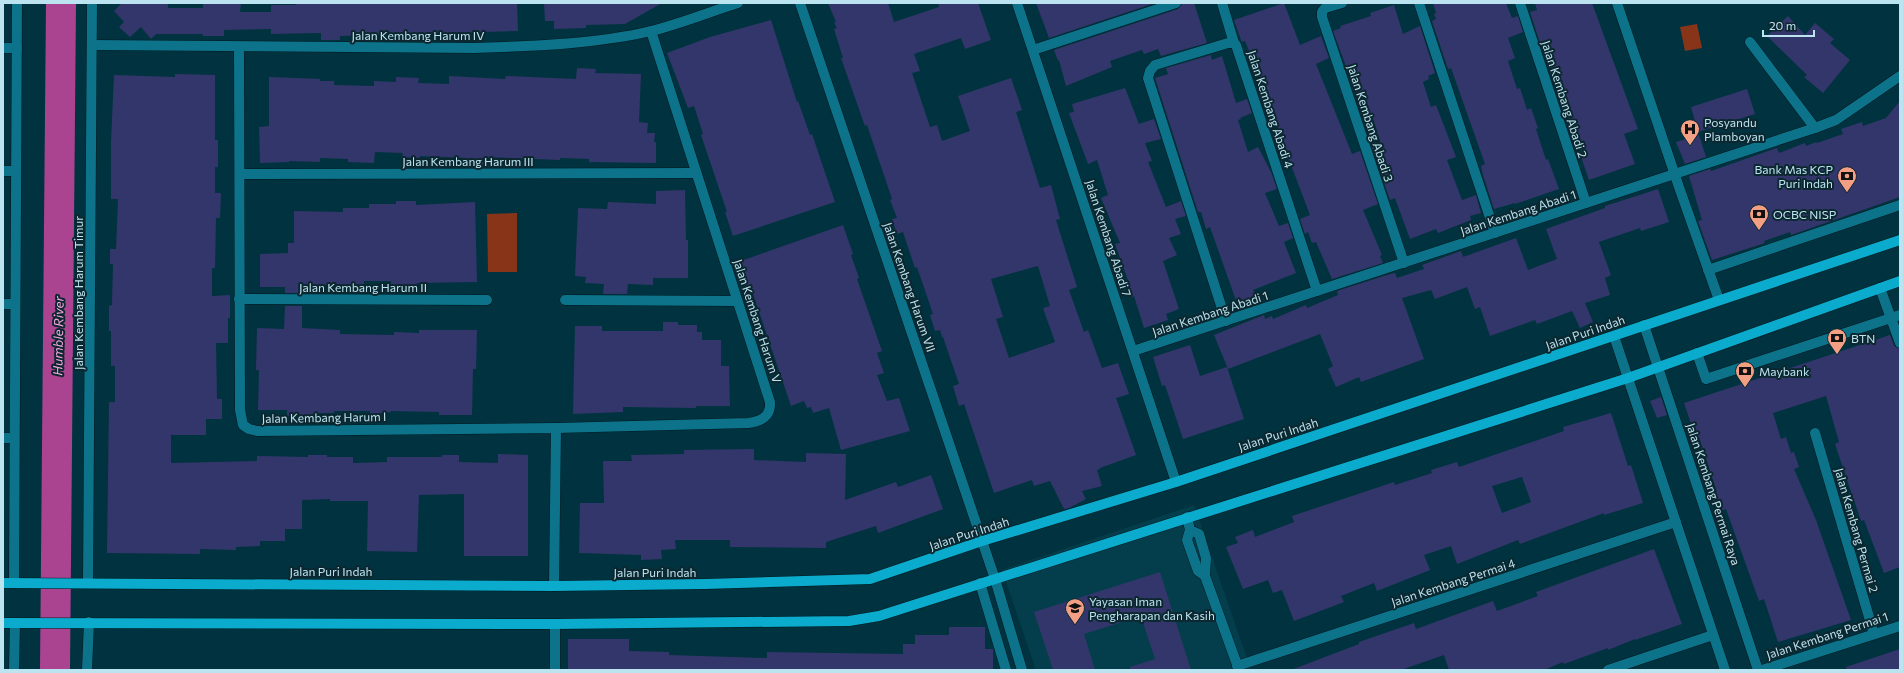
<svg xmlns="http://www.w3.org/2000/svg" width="1903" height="673" font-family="Commissioner,sans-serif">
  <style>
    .built { fill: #043e4c }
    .green { fill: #873419 }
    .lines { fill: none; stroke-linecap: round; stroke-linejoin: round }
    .river { stroke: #aa4491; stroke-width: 30 }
    .building { fill: #33366a; fill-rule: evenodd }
    .minor-casing { stroke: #001920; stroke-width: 11 }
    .major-casing { stroke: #001920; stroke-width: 11 }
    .minor { stroke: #0c738a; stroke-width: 10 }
    .major { stroke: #0aabcc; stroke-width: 10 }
    .labels { text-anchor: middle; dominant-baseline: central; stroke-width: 4; stroke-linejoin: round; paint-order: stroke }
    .street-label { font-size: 12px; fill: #bce4f0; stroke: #0c272f }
    .poi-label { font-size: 12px; fill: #bce4f0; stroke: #0c272f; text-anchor: start }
    .water-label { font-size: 13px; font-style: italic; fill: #f8a9e0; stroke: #0c272f }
  </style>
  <rect width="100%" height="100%" fill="#00333f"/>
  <!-- built -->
  <polygon class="built" points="1194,505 1251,670 1036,670 1002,570"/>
  <!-- green -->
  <g class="green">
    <polygon points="1697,24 1702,48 1685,51 1680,27"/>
    <polygon points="517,213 517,272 488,272 487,214"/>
  </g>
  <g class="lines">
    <!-- river -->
    <polyline class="river" points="55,670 61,3"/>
  </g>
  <!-- building -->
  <g class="building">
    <polygon points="122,3 168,3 168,8 203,8 203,3 241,3 240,12 271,12 271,5 296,5 296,3 517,4 518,31 340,36 340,40 321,40 321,33 271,34 271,29 224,30 224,36 203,36 203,34 156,34 151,39 141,27 130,37 119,27 124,22 114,11"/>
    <polygon points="544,3 662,3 625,24 586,25 586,28 554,29 554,21 545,21"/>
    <path d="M 828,3 L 888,3 L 894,22 L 939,7 L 938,3 L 978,3 L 991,40 L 965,49 L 961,38 L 914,54 L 920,71 L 912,73 L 930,127 L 937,125 L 942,141 L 970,131 L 958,96 L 1011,78 L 1022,110 L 1016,112 L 1040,188 L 1051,185 L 1060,219 L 1056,220 L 1077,287 L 1069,290 L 1084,332 L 1088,330 L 1102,368 L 1118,363 L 1129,394 L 1116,398 L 1136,455 L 1100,468 L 1100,469 L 1097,470 L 1102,486 L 1082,491 L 1086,499 L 1069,508 L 1064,509 L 1050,481 L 1034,486 L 1032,480 L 994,493 L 964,404 L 959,406 L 953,386 L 959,384 L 943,337 L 942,337 L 940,330 L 935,331 L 930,315 L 933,314 L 917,267 L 915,268 L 903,232 L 897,234 L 892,219 L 897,218 L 890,200 L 892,199 L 867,125 L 865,126 L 841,58 L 843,58 L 834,29 L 837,28 L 834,22 L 836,22 ZM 1038,266 L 1050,306 L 1043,308 L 1055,342 L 1009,358 L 996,319 L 1003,317 L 991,279 Z"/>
    <polygon points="1036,3 1155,3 1049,38"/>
    <polygon points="1182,3 1194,3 1207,43 1161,56 1158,49 1144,54 1142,50 1110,61 1112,67 1066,86 1059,60 1058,61 1054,50 1178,9"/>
    <polygon points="1284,3 1300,45 1321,36 1329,58 1316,64 1352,154 1360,151 1378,204 1363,210 1382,255 1380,256 1383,263 1332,279 1316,242 1312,243 1308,232 1305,234 1300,219 1310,215 1269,107 1264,109 1259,94 1266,92 1245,41 1242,42 1241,40 1234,20"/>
    <polygon points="1433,3 1506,3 1512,18 1518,16 1523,32 1508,38 1515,58 1508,61 1517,89 1520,88 1527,110 1531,108 1538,128 1536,129 1546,160 1548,159 1559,189 1515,204 1515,203 1494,209 1483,175 1481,166 1485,164 1451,68 1448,69 1432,21 1436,19 1434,14 1436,13"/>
    <polygon points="1535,3 1592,3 1638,129 1624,134 1635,164 1589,180 1580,154 1582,153 1546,55 1544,55 1530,12 1537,10"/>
    <polygon points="1394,5 1403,34 1420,26 1435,73 1428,76 1429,79 1423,82 1431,107 1436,105 1456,157 1447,160 1462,200 1476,195 1481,213 1470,216 1471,220 1438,233 1436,229 1410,239 1395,198 1390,200 1372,147 1381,144 1373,118 1369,119 1361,98 1358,99 1333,31 1341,28 1340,26 1371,16 1370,13"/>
    <polygon points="1788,16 1805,35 1815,23 1834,39 1830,43 1850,60 1823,93 1804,77 1807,75 1767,36"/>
    <polygon points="771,20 797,102 798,101 810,135 812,134 835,202 733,236 725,212 727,212 701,135 703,134 694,106 688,108 667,53 710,37"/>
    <polygon points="1211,55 1212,60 1222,56 1236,103 1247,99 1252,113 1240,118 1241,119 1238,120 1248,152 1258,147 1271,172 1277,189 1265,193 1279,226 1288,223 1293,238 1284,242 1296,273 1253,290 1259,303 1239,309 1210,227 1206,229 1201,212 1198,212 1155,78 1168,74 1166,68"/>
    <polygon points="577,68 596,69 595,73 641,74 639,122 648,123 647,133 655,133 654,142 656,142 656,163 589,162 589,159 560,158 560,160 486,157 486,166 467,166 467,158 420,156 419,158 402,157 403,153 375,152 374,163 348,162 348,159 320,158 320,162 289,161 289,162 260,163 259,127 269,126 269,77 320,79 320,81 334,81 334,85 374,86 374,81 396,82 396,77 419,78 418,83 449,84 449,76 505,79 506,76 576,79"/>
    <polygon points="175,74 215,75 215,140 218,140 218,167 215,167 215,193 221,193 220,218 216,218 215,268 212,268 212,296 230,295 230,318 228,318 228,343 216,343 217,399 222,399 222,419 206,419 206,435 171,435 171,463 257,461 257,456 308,457 308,455 327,455 327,457 353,457 353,463 387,462 387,457 442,457 442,455 459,455 459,462 498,463 498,454 528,455 528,556 464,556 464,494 419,495 417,552 367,551 368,501 330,501 330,499 302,500 302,529 285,529 285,541 260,541 260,546 236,547 236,550 200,549 200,554 107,553 109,402 115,402 115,366 111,366 111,331 109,331 109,306 112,305 113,264 110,264 110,249 116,249 118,199 111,199 111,142 114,75 175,77"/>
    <polygon points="1125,88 1139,124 1154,119 1161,139 1145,143 1152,161 1148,162 1166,207 1181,201 1186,216 1175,219 1181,234 1169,238 1177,255 1163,261 1179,309 1166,314 1168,320 1144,328 1134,296 1132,297 1127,284 1129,283 1115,244 1120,243 1101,198 1108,195 1097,160 1088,164 1069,113 1074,112 1072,104"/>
    <polygon points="1747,89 1755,114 1698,132 1691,107"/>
    <polygon points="1900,101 1900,197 1791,235 1790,232 1764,241 1765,243 1712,260 1698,221 1702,220 1689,176 1710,169 1711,171 1777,148 1779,153 1805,143 1806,146 1816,142 1817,143 1843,134 1841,129 1862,122 1863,126 1886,118"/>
    <polygon points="1699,135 1706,157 1685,164 1676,142"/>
    <polygon points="1658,189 1669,222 1641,231 1640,228 1599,242 1611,275 1605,278 1610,295 1585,303 1593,322 1580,328 1572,311 1537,324 1535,320 1490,336 1480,307 1475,309 1467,287 1435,299 1431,290 1402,298 1424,359 1361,382 1359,377 1336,387 1328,369 1333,366 1320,334 1228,369 1214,335 1264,315 1265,319 1272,316 1273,319 1306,305 1307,308 1338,295 1337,291 1387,275 1395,273 1397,278 1424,269 1422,265 1461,251 1463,257 1516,238 1528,270 1557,259 1546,229 1605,208 1605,206"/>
    <polygon points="685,190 686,240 688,240 688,278 653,278 653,285 628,284 627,294 603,294 604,284 585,283 586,277 575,276 578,208 607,209 608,202 656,204 656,191"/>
    <polygon points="396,201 416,201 416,205 475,202 477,282 417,283 417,286 391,286 391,281 364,281 364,284 313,285 313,288 303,288 303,293 285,293 285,287 260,287 260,254 288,253 288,243 294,243 294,211 343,212 343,208 369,208 369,204 396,204"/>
    <polygon points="843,225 853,254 851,255 859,278 857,279 882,351 877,353 884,373 877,375 887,401 899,398 910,431 841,450 829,408 813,413 811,407 807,408 804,401 791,406 750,285 746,286 738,262"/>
    <polygon points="285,306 302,306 302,328 340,330 340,334 394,335 394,332 419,333 419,330 477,330 476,369 473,369 472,415 439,415 439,412 391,411 391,412 370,414 370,411 334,411 334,413 313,413 313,417 287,416 287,410 258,410 259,370 256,370 257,328 284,329"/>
    <polygon points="663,322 678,322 678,325 697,325 697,332 702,332 702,340 721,340 721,366 729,366 730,406 696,406 696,408 623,407 623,412 573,414 575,326 602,326 602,331 663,331"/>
    <polygon points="1890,335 1894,346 1900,349 1900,567 1884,573 1864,520 1861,521 1835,444 1839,442 1826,396 1773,413 1781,439 1786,437 1791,453 1794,452 1799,467 1794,469 1816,520 1851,620 1778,642 1764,599 1759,601 1726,509 1717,512 1711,493 1717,492 1699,437 1696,438 1684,403"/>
    <polygon points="1190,345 1200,376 1227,367 1244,419 1183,439 1165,385 1162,386 1153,357"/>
    <polygon points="1661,397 1667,415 1657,418 1650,401"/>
    <path d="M 1611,413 L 1628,466 L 1631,465 L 1643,503 L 1604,515 L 1604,513 L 1520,544 L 1518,540 L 1457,564 L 1451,546 L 1424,555 L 1430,570 L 1377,591 L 1374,583 L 1341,596 L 1344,602 L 1294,621 L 1282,590 L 1273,593 L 1268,580 L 1243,589 L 1226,547 L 1238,543 L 1235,537 L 1253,530 L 1255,537 L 1294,522 L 1292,516 L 1394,482 L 1395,485 L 1432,473 L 1431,470 L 1457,462 L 1459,467 L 1564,431 L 1563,427 ZM 1522,477 L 1531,502 L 1502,513 L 1492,486 Z"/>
    <polygon points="754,449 754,460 806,462 806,453 846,454 845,500 896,482 898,487 931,475 943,509 878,533 876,526 826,542 826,548 730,547 730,540 675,540 676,549 661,550 662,559 641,560 641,555 579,553 580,503 604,503 603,461 632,461 631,455 684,454 684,450"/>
    <polygon points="1654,549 1682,624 1635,640 1635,639 1608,650 1608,648 1564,664 1563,662 1544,670 1449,670 1444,655 1401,670 1291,670 1359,644 1359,642 1414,623 1416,629 1493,601 1497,611 1538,596 1536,592"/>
    <polygon points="1160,572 1191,670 1130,670 1130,667 1155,659 1141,616 1084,634 1095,670 1053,670 1034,612"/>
    <polygon points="949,627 985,627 985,649 993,649 993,670 767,670 767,652 903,654 903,644 915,644 915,635 949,635"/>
    <polygon points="568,639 629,639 629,651 669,652 669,655 767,658 767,670 568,670"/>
    <polygon points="1900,649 1900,670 1847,670 1846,667"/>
  </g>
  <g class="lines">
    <!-- minor casing -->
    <g class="minor-casing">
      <g id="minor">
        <polyline points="800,3 995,579 1022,670"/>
        <polyline points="1017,3 1176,482"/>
        <polyline points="1222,3 1234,43"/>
        <polyline points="1342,3 1325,8 1322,12 1322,17 1404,263"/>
        <polyline points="1419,3 1495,233"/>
        <polyline points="1520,3 1586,203"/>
        <polyline points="1617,3 1680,190 1719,300"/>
        <polyline points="1750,42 1815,128"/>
        <path d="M 92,45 L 476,48 C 532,46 597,44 651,31 C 680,24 709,12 738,3"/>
        <polyline points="239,47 240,410 243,425 249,429 257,431 556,428 554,586"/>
        <polyline points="3,48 17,48"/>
        <polyline points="1033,50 1176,3"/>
        <polyline points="3,171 16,171"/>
        <polyline points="240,174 696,173"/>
        <polyline points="1708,270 1900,205"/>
        <polyline points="1880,288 1900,343"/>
        <polyline points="239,299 487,300"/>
        <polyline points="565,300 737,301"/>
        <polyline points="3,304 15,304"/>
        <polyline points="1226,321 1148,78 1150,71 1155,65 1228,43 1234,43 1236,45 1317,291"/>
        <polyline points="1644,325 1758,670"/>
        <polyline points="1614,336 1725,670"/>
        <polyline points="1133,351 1815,128 1836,120 1900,76"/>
        <polyline points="1697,353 1706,379 1900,315"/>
        <path d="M 556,428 L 748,423 C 761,421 771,417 770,402 L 651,31"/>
        <polyline points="1815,433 1874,634"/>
        <polyline points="3,438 14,438"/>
        <polyline points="1187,517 1190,530 1199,534 1206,558 1205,576 1239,670"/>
        <polyline points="1190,530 1187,540 1198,571 1205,576"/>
        <polyline points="88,582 92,3"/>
        <polyline points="14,583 17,3"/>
        <polyline points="980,583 1006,670"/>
        <polyline points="1237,666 1676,522"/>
        <polyline points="14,670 15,623"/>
        <polyline points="87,670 89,622"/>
        <polyline points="555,670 555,624"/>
        <polyline points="1608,670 1713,635"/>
        <polyline points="1762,670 1900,626"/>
      </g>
    </g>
    <!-- major casing -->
    <g class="major-casing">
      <g id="major">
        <polyline points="3,583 554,586 705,584 870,579 982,541 1176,482 1900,240"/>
        <polyline points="3,623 555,624 849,621 879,616 1628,378 1900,281"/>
      </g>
    </g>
    <!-- minor -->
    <use href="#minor" class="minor"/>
    <!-- major -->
    <use href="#major" class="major"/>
  </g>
  <!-- icons -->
  <defs>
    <g id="hospital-pin" transform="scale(1)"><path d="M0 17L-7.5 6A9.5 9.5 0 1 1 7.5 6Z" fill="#f39f84" stroke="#0c272f"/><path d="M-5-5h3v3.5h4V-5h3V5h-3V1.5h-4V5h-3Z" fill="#111"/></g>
    <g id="bank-pin" transform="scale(1)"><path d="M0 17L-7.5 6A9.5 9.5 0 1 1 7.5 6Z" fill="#f39f84" stroke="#0c272f"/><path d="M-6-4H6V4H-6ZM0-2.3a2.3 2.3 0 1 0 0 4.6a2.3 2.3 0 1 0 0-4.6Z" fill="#111"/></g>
    <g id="school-pin" transform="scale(1)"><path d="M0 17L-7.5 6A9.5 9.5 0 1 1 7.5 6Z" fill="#f39f84" stroke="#0c272f"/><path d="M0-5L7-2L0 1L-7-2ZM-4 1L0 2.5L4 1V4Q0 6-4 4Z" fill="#111"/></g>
  </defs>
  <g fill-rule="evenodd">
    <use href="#hospital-pin" x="1690" y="129"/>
    <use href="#bank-pin" x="1847" y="176"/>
    <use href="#bank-pin" x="1759" y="214"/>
    <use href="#bank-pin" x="1837" y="338"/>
    <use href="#bank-pin" x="1745" y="371"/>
    <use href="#school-pin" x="1075" y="608"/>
  </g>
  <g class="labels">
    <!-- street labels -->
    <g class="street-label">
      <text x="418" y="35">Jalan Kembang Harum IV</text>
      <text transform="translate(1565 99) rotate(72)">Jalan Kembang Abadi 2</text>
      <text transform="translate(1271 109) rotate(72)">Jalan Kembang Abadi 4</text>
      <text transform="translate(1371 123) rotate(72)">Jalan Kembang Abadi 3</text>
      <text x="468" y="161">Jalan Kembang Harum III</text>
      <text transform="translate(1518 212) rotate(-18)">Jalan Kembang Abadi 1</text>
      <text transform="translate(1109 238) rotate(72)">Jalan Kembang Abadi 7</text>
      <text x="363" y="287">Jalan Kembang Harum II</text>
      <text transform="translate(910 287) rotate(71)">Jalan Kembang Harum VII</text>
      <text transform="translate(78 293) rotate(-90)">Jalan Kembang Harum Timur</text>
      <text transform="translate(1210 313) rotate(-18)">Jalan Kembang Abadi 1</text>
      <text transform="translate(758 321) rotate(72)">Jalan Kembang Harum V</text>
      <text transform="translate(1585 332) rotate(-19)">Jalan Puri Indah</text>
      <text transform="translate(324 417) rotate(-1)">Jalan Kembang Harum I</text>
      <text transform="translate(1278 434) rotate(-18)">Jalan Puri Indah</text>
      <text transform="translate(1714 494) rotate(72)">Jalan Kembang Permai Raya</text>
      <text transform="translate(1857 530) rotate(74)">Jalan Kembang Permai 2</text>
      <text transform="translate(969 533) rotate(-18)">Jalan Puri Indah</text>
      <text x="331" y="571">Jalan Puri Indah</text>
      <text x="655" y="572">Jalan Puri Indah</text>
      <text transform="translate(1453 582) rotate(-18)">Jalan Kembang Permai 4</text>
      <text transform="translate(1827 635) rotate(-18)">Jalan Kembang Permai 1</text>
    </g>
    <!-- poi labels -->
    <g class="poi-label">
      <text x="1704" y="122">Posyandu<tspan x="1704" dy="14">Plamboyan</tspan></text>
      <text x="1833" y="169" text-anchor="end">Bank Mas KCP<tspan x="1833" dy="14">Puri Indah</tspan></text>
      <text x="1773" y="214">OCBC NISP</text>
      <text x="1851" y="338">BTN</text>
      <text x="1759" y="371">Maybank</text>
      <text x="1089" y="601">Yayasan Iman<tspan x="1089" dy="14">Pengharapan dan Kasih</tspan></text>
    </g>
    <!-- water labels -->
    <g class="water-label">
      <text transform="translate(58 336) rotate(-89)">Humble River</text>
    </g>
  </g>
  <!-- border -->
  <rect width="1903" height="673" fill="none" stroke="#bce4f0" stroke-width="8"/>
  <!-- scale -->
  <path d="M1763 30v6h51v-6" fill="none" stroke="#bce4f0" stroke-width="2"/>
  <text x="1769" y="30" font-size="12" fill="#bce4f0" stroke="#0c272f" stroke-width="3" paint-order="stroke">20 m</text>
</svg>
